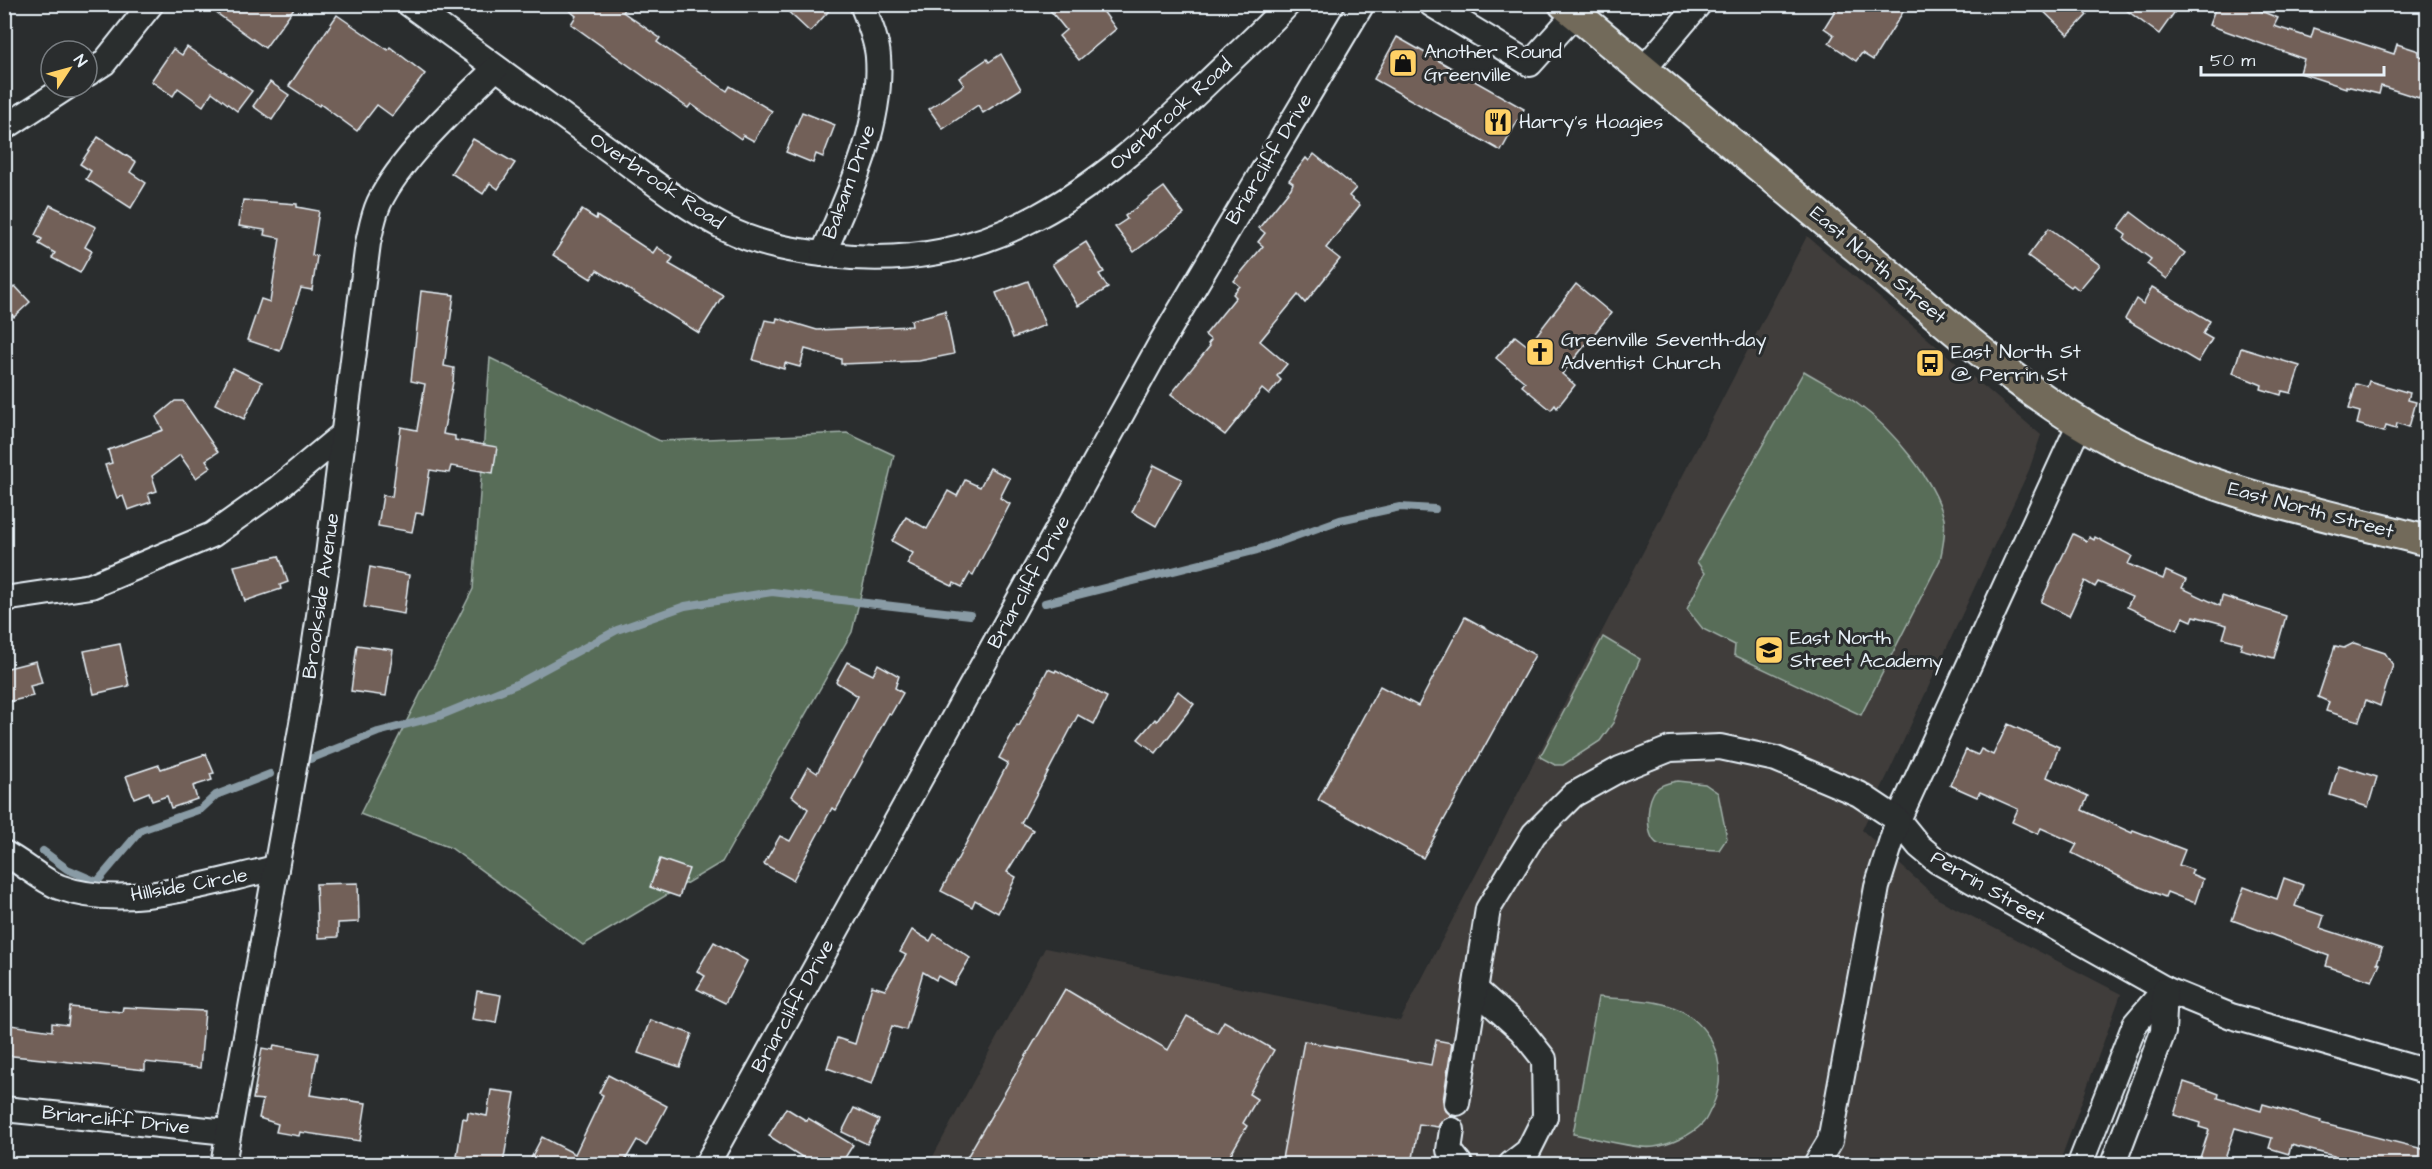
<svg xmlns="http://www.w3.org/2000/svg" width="2432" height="1169" font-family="'Architects Daughter',sans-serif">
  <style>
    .built { fill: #403d3b }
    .green { fill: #586d59; stroke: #a0afa8; stroke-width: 1.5 }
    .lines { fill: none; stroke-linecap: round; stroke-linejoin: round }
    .stream { stroke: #899ba5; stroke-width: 8 }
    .building { fill: #726159; stroke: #e8f1f8; stroke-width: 1.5 }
    .minor-casing { stroke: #e8f1f8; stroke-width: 28 }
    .major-casing { stroke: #e8f1f8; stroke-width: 34 }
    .minor { stroke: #2a2d2e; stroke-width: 24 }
    .major { stroke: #726b5a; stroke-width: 30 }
    .labels { text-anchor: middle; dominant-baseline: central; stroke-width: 6; stroke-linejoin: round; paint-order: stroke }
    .poi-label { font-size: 20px; fill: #e8f1f8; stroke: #2a2d2e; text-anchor: start }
    .street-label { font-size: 20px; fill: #e8f1f8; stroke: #2a2d2e }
  </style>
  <rect width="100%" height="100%" fill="#2a2d2e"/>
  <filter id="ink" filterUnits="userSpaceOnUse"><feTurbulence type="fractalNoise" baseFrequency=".0167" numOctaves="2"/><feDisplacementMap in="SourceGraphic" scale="12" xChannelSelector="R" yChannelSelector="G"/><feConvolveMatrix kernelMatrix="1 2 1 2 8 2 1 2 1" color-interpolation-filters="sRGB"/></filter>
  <g filter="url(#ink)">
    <!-- built -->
    <polygon class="built" points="1807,236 2041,435 2029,470 1862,830 1938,899 2121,994 2059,1164 929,1164 1045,948 1400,1021"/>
    <!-- green -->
    <g class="green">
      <polygon points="490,358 660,441 847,433 894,455 852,632 722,862 583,945 451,848 360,814 473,589"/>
      <path d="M 1804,371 C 1822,382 1842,392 1859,405 C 1890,427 1936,481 1944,519 C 1946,533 1943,547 1940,560 L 1861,715 L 1734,655 L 1735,645 L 1703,629 L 1687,609 L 1705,573 L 1697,562 Z"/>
      <polygon points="1603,637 1640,659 1613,723 1600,741 1563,765 1555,765 1540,757"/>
      <path d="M 1677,781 L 1705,784 L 1718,793 L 1727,838 L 1719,850 C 1714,850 1661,846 1658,844 C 1645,837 1647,805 1653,794 C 1657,785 1668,783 1677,781 Z"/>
      <path d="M 1598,997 C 1626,1000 1664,998 1687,1014 C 1718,1036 1728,1073 1712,1107 C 1709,1112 1707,1119 1703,1123 C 1692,1135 1670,1145 1654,1147 C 1638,1150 1591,1137 1573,1134 Z"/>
    </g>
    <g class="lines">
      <!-- stream -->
      <g class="stream">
        <polyline points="1045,603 1257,550 1340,520 1400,507 1435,509"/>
        <polyline points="310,759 378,732 439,716 517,684 617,630 685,606 772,592 970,615"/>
        <polyline points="43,851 67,869 97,882 141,830 201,809 216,795 270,774"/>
      </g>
    </g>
    <!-- building -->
    <g class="building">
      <polygon points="204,4 297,4 265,48"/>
      <polygon points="562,4 629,4 623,12 660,38 657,42 727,91 730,86 772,111 754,141 743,135 741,139 691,104 688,108 571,24 576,16"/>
      <polygon points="780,4 835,4 810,32"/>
      <polygon points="1045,4 1098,4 1116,29 1079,60 1059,36 1066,30"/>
      <polygon points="1839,4 1908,4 1873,60 1862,53 1856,61 1829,43 1834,35 1824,28"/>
      <polygon points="2036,4 2075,4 2087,15 2068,35"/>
      <polygon points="2118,4 2163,4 2174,13 2159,34"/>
      <polygon points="2217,4 2257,4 2256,9 2278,18 2274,26 2311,38 2314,28 2394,54 2397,44 2419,51 2418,55 2427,59 2427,93 2421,91 2419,98 2381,86 2379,94 2346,86 2346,88 2300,73 2304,59 2209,25"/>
      <polygon points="337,15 388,50 390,47 425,74 392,116 377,105 357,131 320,104 319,106 289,86"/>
      <polygon points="1397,37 1524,109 1501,151 1374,79"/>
      <polygon points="187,47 252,91 237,111 212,92 203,106 178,88 173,96 151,81 173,49 182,55"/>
      <polygon points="1001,54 1021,89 983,113 978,105 943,129 929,109 964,85 959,78 987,59 989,62"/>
      <polygon points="270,82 289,95 272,120 253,106"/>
      <polygon points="802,112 835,125 823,157 816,154 813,163 786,152"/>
      <polygon points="98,137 136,162 130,172 146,183 131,208 86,179 91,171 80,164"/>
      <polygon points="473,139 515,163 498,189 490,183 483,194 451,173"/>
      <polygon points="1314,154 1356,188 1349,196 1360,205 1326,248 1340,259 1305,303 1298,295 1260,341 1287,364 1277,376 1281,380 1269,395 1262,389 1225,435 1171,394 1210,346 1208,344 1211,340 1205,335 1236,297 1233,294 1240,286 1234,281 1263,246 1258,242 1265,233 1259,228 1291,188 1293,183 1289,180 1306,158 1309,161"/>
      <polygon points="1164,187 1184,214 1134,252 1115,227 1127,219 1125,216"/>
      <polygon points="243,200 297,204 297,207 319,211 312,255 317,256 312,290 301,288 280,351 247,340 261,299 270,302 280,238 264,235 265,230 239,226"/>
      <polygon points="50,205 96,227 85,247 92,251 80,273 52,258 55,253 39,244 42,239 35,235"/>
      <polygon points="582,210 596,219 597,216 653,253 657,247 673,258 669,264 723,295 699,333 597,270 591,279 553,255"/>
      <polygon points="2131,212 2185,253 2167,279 2147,264 2151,259 2124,239 2126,235 2118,229"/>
      <polygon points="2049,228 2100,265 2079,290 2073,285 2071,287 2028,256"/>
      <polygon points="1086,242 1104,272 1099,274 1108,288 1078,306 1052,264"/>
      <polygon points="1028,281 1045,325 1013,338 996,293"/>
      <polygon points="1576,284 1611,313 1562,374 1575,385 1557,408 1555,405 1551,410 1522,386 1525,382 1496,358 1515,336 1528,346"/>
      <polygon points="15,286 30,302 14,317 4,307 4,297"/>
      <polygon points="2152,287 2210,321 2203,334 2212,339 2198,362 2125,319 2136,299 2143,304"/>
      <polygon points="421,291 454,295 444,366 454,368 453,382 443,434 455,436 455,440 497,447 493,473 451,466 449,473 430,470 423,514 416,513 412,532 378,526 383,495 392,497 401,427 417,430 425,384 411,381"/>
      <polygon points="945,311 954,354 919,361 841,364 841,359 805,349 800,367 785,363 784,369 753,360 765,320 776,322 777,318 817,330 912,326 911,320"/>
      <polygon points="2241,348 2300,366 2291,393 2282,391 2281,395 2261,389 2262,385 2233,373"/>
      <polygon points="233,368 262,382 244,419 215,404"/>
      <polygon points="2369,381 2410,393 2408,400 2416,402 2409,427 2397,423 2396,429 2386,426 2384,432 2357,424 2360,412 2349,409 2356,384 2367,387"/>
      <polygon points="175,401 183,401 218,452 206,460 211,467 196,478 180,455 152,476 157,491 148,494 151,502 128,510 123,496 117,498 105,465 112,463 108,450 163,430 156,417"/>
      <polygon points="1154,465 1182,479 1156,526 1132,512"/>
      <polygon points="990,468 1010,478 1000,498 1010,504 973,575 970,573 962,587 954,583 952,586 907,564 913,553 892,541 906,517 927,529 948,491 957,496 965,480 980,487"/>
      <polygon points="2073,534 2087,541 2089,537 2094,540 2095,537 2132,556 2128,564 2163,579 2166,571 2186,580 2182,588 2220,606 2222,596 2286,616 2274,658 2240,649 2242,643 2223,638 2227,625 2194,616 2192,621 2183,617 2177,630 2127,607 2132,597 2098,582 2095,587 2085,581 2069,616 2041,602"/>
      <polygon points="279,556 288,582 280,585 281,589 245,601 234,566"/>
      <polygon points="370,567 409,575 404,614 364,607"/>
      <polygon points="1465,617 1535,655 1423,858 1318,800 1380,686 1418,706"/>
      <polygon points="2354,643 2385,653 2393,665 2380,706 2366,700 2359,721 2326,711 2329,702 2318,697 2335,646 2344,648"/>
      <polygon points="120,644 129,686 94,694 84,651"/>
      <polygon points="357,645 393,650 386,696 351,691"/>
      <polygon points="36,661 42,683 30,686 33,696 4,703 4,669"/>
      <polygon points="847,662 873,675 878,664 899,676 895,688 903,693 891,714 889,713 836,810 832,808 793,880 764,864 780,836 790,841 808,809 792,796 808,767 817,773 858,696 836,682"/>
      <polygon points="1048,669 1055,672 1056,670 1107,697 1094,724 1078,715 1021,823 1033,830 1007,872 1016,877 998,913 975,900 972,907 941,891 1008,763 999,758 1017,725 1019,726"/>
      <polygon points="1178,691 1194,704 1156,753 1138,739 1155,719 1157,721"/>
      <polygon points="2008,724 2059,747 2047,777 2088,796 2082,810 2132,833 2133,830 2185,850 2179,865 2193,870 2191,874 2203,879 2195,903 2167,892 2165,897 2140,887 2072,853 2077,844 2041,828 2038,834 2012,822 2018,809 1980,792 1977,797 1950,785 1966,750 1978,755 1981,749 1993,755"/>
      <polygon points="206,754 214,773 210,774 212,780 193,786 197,799 171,808 167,796 152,801 149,792 134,798 126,776 159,765 161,769"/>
      <polygon points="2339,765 2377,777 2368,807 2330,795"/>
      <polygon points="660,859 689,869 679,897 650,887"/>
      <polygon points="2284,878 2303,885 2295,906 2324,916 2320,928 2382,948 2377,963 2380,964 2372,981 2326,966 2329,956 2232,920 2244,887 2277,899"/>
      <polygon points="358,883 359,922 338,923 338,937 318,938 316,884"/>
      <polygon points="912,930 930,941 934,934 970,958 954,985 938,976 936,980 923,972 906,1030 892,1026 872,1084 827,1068 837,1038 855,1044 872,986 885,990 906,955 900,952"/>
      <polygon points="714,942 747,961 725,1003 697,989 705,976 697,971"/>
      <polygon points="1065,989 1168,1050 1187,1016 1217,1033 1224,1021 1274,1050 1249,1094 1257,1099 1243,1123 1247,1126 1225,1164 963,1164"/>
      <polygon points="477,991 501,995 496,1023 472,1019"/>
      <polygon points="70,1007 122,1012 123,1007 205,1011 200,1068 145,1062 145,1070 4,1055 4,1024 52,1031 52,1023 68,1025"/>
      <polygon points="650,1020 692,1034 680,1067 638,1053"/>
      <polygon points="1436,1040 1452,1043 1443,1101 1444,1109 1452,1116 1441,1121 1438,1127 1419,1124 1412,1164 1281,1164 1304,1041 1431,1065"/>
      <polygon points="274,1045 318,1053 310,1095 366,1103 360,1141 300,1132 299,1136 276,1132 278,1124 259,1118 263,1100 253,1099 262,1048 273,1050"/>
      <polygon points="608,1075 667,1106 646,1146 637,1140 623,1164 528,1164 542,1137 575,1154 603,1095 599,1093"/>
      <polygon points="2184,1082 2211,1091 2219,1094 2218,1098 2261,1111 2263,1104 2321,1121 2320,1123 2427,1150 2427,1164 2332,1164 2334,1156 2291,1145 2289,1154 2269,1148 2272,1138 2235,1128 2223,1164 2198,1164 2209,1130 2199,1127 2200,1123 2174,1115"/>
      <polygon points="491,1090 515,1093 503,1164 462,1164 463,1157 457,1156 463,1118 467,1119 468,1112 487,1116"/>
      <polygon points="786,1108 807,1121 808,1118 853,1145 841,1164 813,1164 769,1136"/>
      <polygon points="854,1108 879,1120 867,1144 842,1132"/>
    </g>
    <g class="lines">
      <!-- minor casing -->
      <g class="minor-casing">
        <g id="minor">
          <path d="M 409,4 C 474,52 539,99 604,146 C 643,174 682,206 725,228 C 759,245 793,251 831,255 C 991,275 1097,189 1205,85 C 1233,58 1262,32 1288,4"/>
          <polyline points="1431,4 1530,64 1575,14"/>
          <polyline points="1643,70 1699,4"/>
          <polyline points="87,74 104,63 151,4"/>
          <polyline points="4,128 67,87"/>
          <path d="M 823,254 C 849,194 883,125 878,57 C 877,40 868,20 862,4"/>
          <polyline points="2080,423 1898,820 1919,846 1937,861 2165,989 2231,1016 2428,1072"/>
          <polyline points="4,599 91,586 212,535 278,488 343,434"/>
          <path d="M 4,853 C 23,863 40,879 59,887 C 126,912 209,882 276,868"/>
          <polyline points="1475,989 1521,1030 1544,1059 1545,1117 1528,1151 1511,1164"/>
          <polyline points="1457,1103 1488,909 1534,834 1573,795 1620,769 1670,749 1720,747 1776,759 1859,794 1898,820 1877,887 1830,1141 1816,1164"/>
          <polyline points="4,1109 227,1132"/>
          <polyline points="1452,1130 1449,1150 1460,1164"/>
          <path d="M 223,1164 L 306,701 L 327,563 L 368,243 C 371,230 373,216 379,203 C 401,157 459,104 496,68"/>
          <polyline points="707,1164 1162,341 1362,4"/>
          <polyline points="2080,1164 2135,1024 2165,989"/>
          <polyline points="2113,1164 2163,1032 2165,989"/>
        </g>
      </g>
      <!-- major casing -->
      <g class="major-casing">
        <path id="major" d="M 1564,4 C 1669,92 1774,179 1879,266 C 1954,329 2029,398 2116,443 C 2213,493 2323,514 2428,541"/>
      </g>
      <!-- minor -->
      <use href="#minor" class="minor"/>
      <!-- major -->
      <use href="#major" class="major"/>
    </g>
  </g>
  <!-- icons -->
  <defs>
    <g id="shop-square" transform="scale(1.5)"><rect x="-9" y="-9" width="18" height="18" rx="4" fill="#ffd166" stroke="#2a2d2e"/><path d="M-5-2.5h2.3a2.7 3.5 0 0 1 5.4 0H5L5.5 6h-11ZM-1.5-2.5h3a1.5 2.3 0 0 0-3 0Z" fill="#111"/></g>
    <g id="restaurant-square" transform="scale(1.5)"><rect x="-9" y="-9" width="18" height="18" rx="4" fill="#ffd166" stroke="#2a2d2e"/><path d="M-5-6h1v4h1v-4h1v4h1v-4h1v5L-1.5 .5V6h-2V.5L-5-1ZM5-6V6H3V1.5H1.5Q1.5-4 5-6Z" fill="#111"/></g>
    <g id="church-square" transform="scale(1.5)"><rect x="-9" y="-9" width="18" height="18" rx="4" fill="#ffd166" stroke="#2a2d2e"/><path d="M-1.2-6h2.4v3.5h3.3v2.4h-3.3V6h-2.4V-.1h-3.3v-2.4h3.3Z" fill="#111"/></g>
    <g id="bus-square" transform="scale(1.5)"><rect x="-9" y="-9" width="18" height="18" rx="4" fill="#ffd166" stroke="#2a2d2e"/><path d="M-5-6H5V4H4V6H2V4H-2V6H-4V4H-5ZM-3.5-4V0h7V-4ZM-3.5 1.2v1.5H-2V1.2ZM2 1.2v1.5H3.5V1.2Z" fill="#111"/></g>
    <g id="school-square" transform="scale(1.5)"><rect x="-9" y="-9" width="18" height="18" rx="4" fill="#ffd166" stroke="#2a2d2e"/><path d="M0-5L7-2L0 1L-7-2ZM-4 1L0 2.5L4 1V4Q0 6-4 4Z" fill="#111"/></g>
  </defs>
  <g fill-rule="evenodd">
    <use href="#shop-square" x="1403" y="63"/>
    <use href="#restaurant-square" x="1498" y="122"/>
    <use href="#church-square" x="1540" y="352"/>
    <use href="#bus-square" x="1930" y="363"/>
    <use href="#school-square" x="1769" y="650"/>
  </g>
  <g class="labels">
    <!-- poi labels -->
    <g class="poi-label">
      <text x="1424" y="52">Another Round<tspan x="1424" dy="23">Greenville</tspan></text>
      <text x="1519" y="122">Harry's Hoagies</text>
      <text x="1561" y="340">Greenville Seventh-day<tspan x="1561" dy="23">Adventist Church</tspan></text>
      <text x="1951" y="352">East North St<tspan x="1951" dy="23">@ Perrin St</tspan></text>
      <text x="1790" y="638">East North<tspan x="1790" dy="23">Street Academy</tspan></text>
    </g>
    <!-- street labels -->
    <g class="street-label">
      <text transform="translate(1171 114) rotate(-42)">Overbrook Road</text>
      <text transform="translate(1269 159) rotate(-59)">Briarcliff Drive</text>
      <text transform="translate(657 181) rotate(34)">Overbrook Road</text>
      <text transform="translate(849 182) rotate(-70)">Balsam Drive</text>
      <text transform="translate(1878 265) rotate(40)">East North Street</text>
      <text transform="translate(2311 510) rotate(15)">East North Street</text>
      <text transform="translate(1029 582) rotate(-61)">Briarcliff Drive</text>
      <text transform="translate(321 596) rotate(-82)">Brookside Avenue</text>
      <text transform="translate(189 885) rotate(-10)">Hillside Circle</text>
      <text transform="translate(1988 888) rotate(30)">Perrin Street</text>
      <text transform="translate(793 1006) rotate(-61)">Briarcliff Drive</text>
      <text transform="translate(116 1120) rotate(6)">Briarcliff Drive</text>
    </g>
  </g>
  <!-- margin -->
  <rect width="2432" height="1169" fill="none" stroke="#2a2d2e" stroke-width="24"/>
  <rect x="12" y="12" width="2408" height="1145" fill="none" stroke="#e8f1f8" stroke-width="2" filter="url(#ink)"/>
  <!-- north arrow -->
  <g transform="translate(69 69) rotate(54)"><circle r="28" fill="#2a2d2e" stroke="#767b7f" stroke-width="1.5"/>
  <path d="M0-4.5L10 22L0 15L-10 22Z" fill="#ffd166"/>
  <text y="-9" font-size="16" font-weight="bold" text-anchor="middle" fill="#e8f1f8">N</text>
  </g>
  <!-- scale -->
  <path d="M2201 66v9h183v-9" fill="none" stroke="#e8f1f8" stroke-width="3"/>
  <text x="2210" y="66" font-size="18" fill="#e8f1f8" stroke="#2a2d2e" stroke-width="4.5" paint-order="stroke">50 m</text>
</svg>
